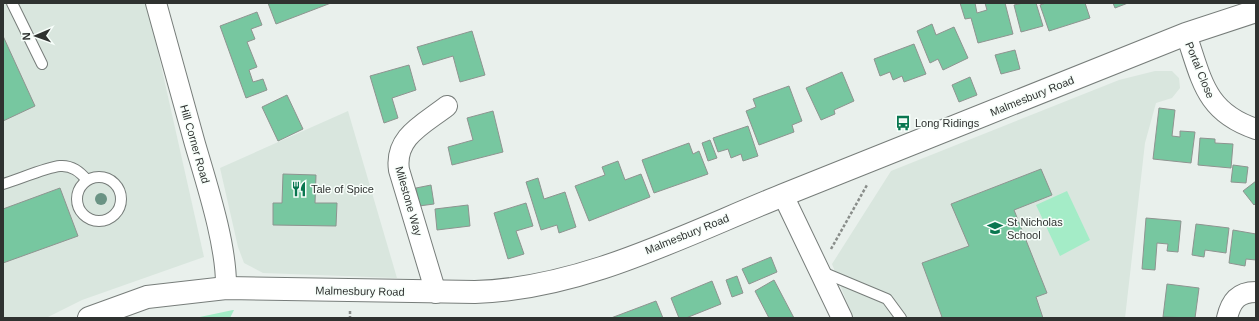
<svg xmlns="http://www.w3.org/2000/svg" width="1259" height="321" font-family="Helvetica,sans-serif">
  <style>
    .built { fill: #d9e6de }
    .green { fill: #a4ecc7 }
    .building { fill: #77c7a0; stroke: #8e9490 }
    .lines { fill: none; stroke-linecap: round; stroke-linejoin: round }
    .service-casing { stroke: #777d7a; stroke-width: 12 }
    .minor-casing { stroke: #777d7a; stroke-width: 22 }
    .secondary-casing { stroke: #777d7a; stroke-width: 24 }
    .path { stroke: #898d8a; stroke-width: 2.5; stroke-dasharray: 3 2; stroke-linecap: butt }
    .service { stroke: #fff; stroke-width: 10 }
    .minor { stroke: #fff; stroke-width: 20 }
    .secondary { stroke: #fff; stroke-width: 22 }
    .tree { fill: #6a9384 }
    .labels { text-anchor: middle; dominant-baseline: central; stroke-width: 3; stroke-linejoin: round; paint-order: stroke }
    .street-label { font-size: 11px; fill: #2f3230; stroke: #f7fefa }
    .poi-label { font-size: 11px; fill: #2f3230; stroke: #f7fefa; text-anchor: start }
  </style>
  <rect width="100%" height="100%" fill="#e9f0ec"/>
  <!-- built -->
  <g class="built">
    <polygon points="3,3 147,3 204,257 82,300 46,318 3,318"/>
    <polygon points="1155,71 1172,71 1179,78 1180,88 1172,98 1156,103 1145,143 1125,318 853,318 832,264 891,171 1119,80"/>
    <polygon points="348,111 397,278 263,273 244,263 238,247 220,168"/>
  </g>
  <!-- green -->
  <g class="green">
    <polygon points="1067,191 1090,240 1060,256 1036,205"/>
    <polygon points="234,310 230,318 195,318 233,310"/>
  </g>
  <!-- building -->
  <g class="building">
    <polygon points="268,3 331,3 276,24"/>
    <polygon points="960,3 975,3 977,13 987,10 985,3 1005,3 1013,34 978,43 971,18 965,19"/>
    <polygon points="1023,3 1036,3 1043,26 1021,32 1014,5"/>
    <polygon points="1046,3 1085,3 1090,18 1049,31 1040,5"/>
    <polygon points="1113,3 1128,3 1115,8"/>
    <polygon points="257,12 262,25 251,29 255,39 247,42 257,67 249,70 253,82 263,79 267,90 246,98 220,26"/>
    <polygon points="932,24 936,35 954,27 968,58 943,70 938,59 930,63 917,31"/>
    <polygon points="472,31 485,75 460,82 453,56 423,65 417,47"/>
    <polygon points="3,36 35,106 3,121"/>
    <polygon points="914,44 926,74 904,82 902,76 893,80 890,72 880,76 874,59"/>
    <polygon points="1015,50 1020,69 1001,74 995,55"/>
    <polygon points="409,65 416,90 392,98 398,118 384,123 370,76"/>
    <polygon points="842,72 854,101 834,110 835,114 821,120 806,88"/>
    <polygon points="970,77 977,95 959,102 952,85"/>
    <polygon points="789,86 802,121 792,125 794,132 759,145 746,111 756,107 753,99"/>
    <polygon points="287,95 303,129 278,141 262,107"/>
    <polygon points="1159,108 1175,110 1172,136 1180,137 1180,131 1195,132 1191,163 1153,159"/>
    <polygon points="493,111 503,152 452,165 448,147 473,140 467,118"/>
    <polygon points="748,126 758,156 743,161 741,154 731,158 728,149 718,152 713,138"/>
    <polygon points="1200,138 1215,139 1215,143 1233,144 1231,168 1198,165"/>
    <polygon points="710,140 717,158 708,161 702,143"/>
    <polygon points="689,143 693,154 699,151 708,174 654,193 642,160"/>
    <polygon points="618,161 625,180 641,174 650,197 589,221 575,186 605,175 602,167"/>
    <polygon points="1233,165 1248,167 1246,183 1231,182"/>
    <polygon points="1041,169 1052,195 1014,210 1047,293 1036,297 1043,318 938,318 942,317 922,263 969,246 951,204"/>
    <polygon points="283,174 316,175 315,203 337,203 336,226 273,225 273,203 282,203"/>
    <polygon points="538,178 544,199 565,192 576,227 559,233 557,225 541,230 526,182"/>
    <polygon points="1256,181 1256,203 1254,205 1243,191"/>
    <polygon points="431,185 434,204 419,206 416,188"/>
    <polygon points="60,188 78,236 3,263 3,209"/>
    <polygon points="526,203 533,226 516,231 524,254 508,259 494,213"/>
    <polygon points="468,205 470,226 437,230 435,209"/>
    <polygon points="1146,218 1181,221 1178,252 1167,251 1168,244 1157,243 1155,270 1142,269"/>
    <polygon points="1196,224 1229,228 1226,253 1205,250 1204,257 1192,255"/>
    <polygon points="1233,230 1256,234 1256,260 1246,259 1245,266 1229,263"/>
    <polygon points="771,257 777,272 749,284 742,269"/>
    <polygon points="737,276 743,293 732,297 726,280"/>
    <polygon points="774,280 794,318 769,318 755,291"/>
    <polygon points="712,281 721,304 686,318 679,318 671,298"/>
    <polygon points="1167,284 1199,288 1195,318 1163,317"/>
    <polygon points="656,301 663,318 611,318"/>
  </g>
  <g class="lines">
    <!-- service casing -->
    <g class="service-casing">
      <g id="service">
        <polyline points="12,3 42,64"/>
        <circle cx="99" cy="199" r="22"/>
        <path d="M 3,184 C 17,180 47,167 60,166 C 72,165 80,172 87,180"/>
        <polyline points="820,271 887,299 901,318"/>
      </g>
    </g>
    <!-- minor casing -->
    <g class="minor-casing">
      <g id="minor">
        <path d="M 156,3 C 169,50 182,97 195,144 C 207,185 227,246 226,288"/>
        <path d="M 1186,34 C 1202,80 1205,112 1256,129"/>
        <polyline points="783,195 842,318"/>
        <path d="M 436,293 L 399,170 C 394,137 424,124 447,106"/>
        <path d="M 1227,318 C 1231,301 1238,292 1256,292"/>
      </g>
    </g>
    <!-- secondary casing -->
    <g class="secondary-casing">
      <path id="secondary" d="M 89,318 L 147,297 L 226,288 L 475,292 C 583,289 686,234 786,194 C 919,141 1053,87 1186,34 L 1256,11"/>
    </g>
    <!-- path -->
    <g class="path">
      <polyline points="831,249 867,185"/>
      <polyline points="350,311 350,318"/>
    </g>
    <!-- service -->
    <use href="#service" class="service"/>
    <!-- minor -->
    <use href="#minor" class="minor"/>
    <!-- secondary -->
    <use href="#secondary" class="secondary"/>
  </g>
  <!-- trees -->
  <circle class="tree" cx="101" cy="199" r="6"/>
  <!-- icons -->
  <defs>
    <g id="bus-bare" transform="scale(1.2)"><path d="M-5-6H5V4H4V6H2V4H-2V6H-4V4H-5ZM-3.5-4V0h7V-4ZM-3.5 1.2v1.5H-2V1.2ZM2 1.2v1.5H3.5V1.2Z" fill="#08764f" stroke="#f7fefa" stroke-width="2.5" paint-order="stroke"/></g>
    <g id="restaurant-bare" transform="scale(1.2)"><path d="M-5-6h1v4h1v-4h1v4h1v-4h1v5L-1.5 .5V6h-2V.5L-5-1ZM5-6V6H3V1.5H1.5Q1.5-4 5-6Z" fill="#08764f" stroke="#f7fefa" stroke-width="2.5" paint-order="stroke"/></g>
    <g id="school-bare" transform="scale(1.2)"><path d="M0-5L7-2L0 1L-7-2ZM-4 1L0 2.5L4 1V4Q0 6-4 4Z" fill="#08764f" stroke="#f7fefa" stroke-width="2.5" paint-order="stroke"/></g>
  </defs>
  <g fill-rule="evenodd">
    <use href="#bus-bare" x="903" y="123"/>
    <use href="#restaurant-bare" x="299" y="189"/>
    <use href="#school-bare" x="995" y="228"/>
  </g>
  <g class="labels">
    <!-- street labels -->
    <g class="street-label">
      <text transform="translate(1200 70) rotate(68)">Portal Close</text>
      <text transform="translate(1032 96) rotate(-22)">Malmesbury Road</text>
      <text transform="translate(195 144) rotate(74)">Hill Corner Road</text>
      <text transform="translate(409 201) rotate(74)">Milestone Way</text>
      <text transform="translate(687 234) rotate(-22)">Malmesbury Road</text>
      <text transform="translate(360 291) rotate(1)">Malmesbury Road</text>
    </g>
    <!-- poi labels -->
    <g class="poi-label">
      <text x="915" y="123">Long Ridings</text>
      <text x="311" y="189">Tale of Spice</text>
      <text x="1007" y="222">St Nicholas<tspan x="1007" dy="13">School</tspan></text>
    </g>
  </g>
  <!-- border -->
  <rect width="1259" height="321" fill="none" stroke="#2f3230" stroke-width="8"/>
  <!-- north arrow -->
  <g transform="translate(36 36) rotate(268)" stroke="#f7fefa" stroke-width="3" paint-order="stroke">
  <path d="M0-3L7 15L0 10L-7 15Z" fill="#2f3230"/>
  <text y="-6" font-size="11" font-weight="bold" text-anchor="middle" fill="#2f3230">N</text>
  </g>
</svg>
